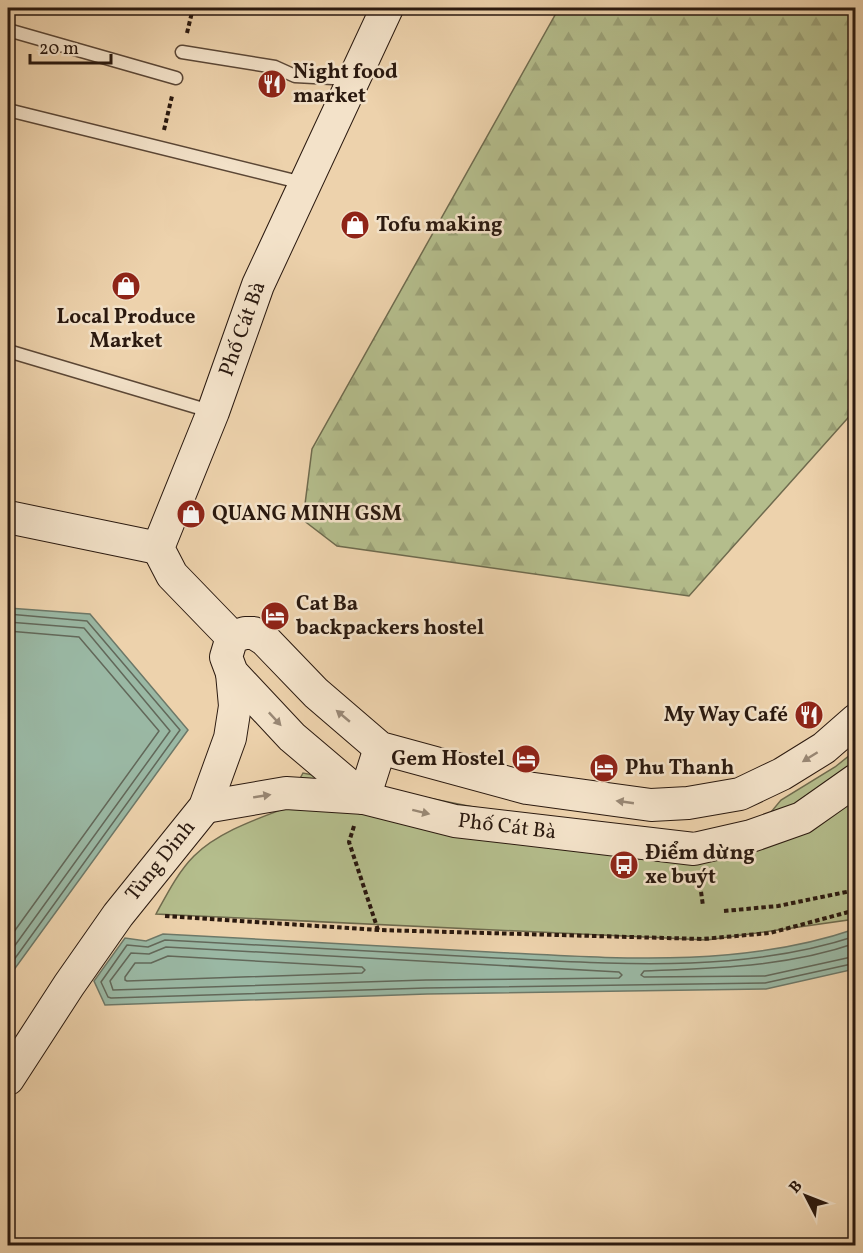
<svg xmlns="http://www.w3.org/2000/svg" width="863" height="1253" font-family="Vollkorn,serif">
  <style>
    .forest { fill: url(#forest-firs); stroke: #6f6b4e; stroke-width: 1.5 }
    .park { fill: #b4bd8c; stroke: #6f6b4e; stroke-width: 1.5 }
    .water { fill: #9ab8a4; stroke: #6d7868; stroke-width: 1.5 }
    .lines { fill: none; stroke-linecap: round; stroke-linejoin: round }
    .shore { stroke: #62685a; stroke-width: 1.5 }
    .lane-casing { stroke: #5b4736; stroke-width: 15 }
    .secondary-casing { stroke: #2a190f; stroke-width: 34 }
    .path { stroke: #2a190f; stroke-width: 4; stroke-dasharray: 4.5 3; stroke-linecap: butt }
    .lane { stroke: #f3e2c9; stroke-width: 12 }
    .secondary { stroke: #f3e2c9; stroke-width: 32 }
    .oneway { fill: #998875 }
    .labels { text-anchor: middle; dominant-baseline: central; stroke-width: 5; stroke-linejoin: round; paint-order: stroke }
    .poi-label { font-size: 21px; font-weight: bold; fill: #2a190f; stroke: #f3e2c9; text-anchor: start }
    .street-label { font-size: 21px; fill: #2a190f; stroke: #f3e2c9 }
  </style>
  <defs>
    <pattern id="forest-firs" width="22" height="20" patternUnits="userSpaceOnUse" patternTransform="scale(1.5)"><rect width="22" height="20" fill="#b4bd8c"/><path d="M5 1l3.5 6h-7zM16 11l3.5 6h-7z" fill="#9ba278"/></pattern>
  </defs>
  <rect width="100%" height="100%" fill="#edd2ac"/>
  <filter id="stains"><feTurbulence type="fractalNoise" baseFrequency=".00333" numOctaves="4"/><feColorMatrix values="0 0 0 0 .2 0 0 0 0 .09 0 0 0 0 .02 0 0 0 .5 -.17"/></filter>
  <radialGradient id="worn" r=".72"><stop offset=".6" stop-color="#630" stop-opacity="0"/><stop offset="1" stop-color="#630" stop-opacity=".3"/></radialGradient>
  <!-- forest -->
  <polygon class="forest" points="559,8 855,8 855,410 689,596 337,546 303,520 312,449"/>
  <!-- park -->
  <path class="park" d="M 855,751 L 855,919 L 707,940 L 156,914 C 167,894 178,872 194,856 C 217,833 254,820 283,809 L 303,773 L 625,837 L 676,837 L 732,859 L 781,800 L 835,767 Z"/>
  <!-- water -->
  <g class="water">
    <polygon points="8,608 90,614 188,730 8,978"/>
    <path d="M 855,929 L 855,969 L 766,989 L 427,994 L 105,1005 L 94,981 L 125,938 L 146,941 L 163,934 C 272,940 381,946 490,952 C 611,958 739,969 855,929 Z"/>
  </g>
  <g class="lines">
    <!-- shore -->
    <g class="shore">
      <polyline points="8,614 87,621 180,730 8,968"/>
      <polyline points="8,622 84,628 170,731 8,955"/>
      <polyline points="8,631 79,637 159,731 8,940"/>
      <path d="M 856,936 C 741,974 615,964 496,958 C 385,952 275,946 165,940 L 148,947 L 127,945 L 101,982 L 108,997 L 111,998 L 426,988 L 765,983 L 856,963"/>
      <path d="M 856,943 C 787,967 715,968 644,971 L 641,975 L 644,977 L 765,976 L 856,956"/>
      <polygon points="166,947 619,972 622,975 619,978 426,980 113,990 110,981 131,953 149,954"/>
      <polygon points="168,956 362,967 365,970 362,973 127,981 125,980 125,977 135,963 151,963"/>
    </g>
    <!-- lane casing -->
    <g class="lane-casing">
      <g id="lane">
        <polyline points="8,30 176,78"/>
        <polyline points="182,52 275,67 295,76 352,79"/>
        <polyline points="8,110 303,183"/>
        <polyline points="8,351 213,412"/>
      </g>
    </g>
    <!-- secondary casing -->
    <g class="secondary-casing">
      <g id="secondary">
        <polyline points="8,517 158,548"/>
        <polyline points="232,637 172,575 158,548 213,412 258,285 387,8"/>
        <polyline points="856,720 824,748 782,774 740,794 688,803 651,805 527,788 380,748 316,693 265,640 254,633 245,633 232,637 226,657 232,673 292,737 364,798 455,821 694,849 751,836 802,818 856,780"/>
        <polyline points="364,798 380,748"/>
        <polyline points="205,807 286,793 364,798"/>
        <polyline points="8,1079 69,985 118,915 205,807 230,738 235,706 232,673"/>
      </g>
    </g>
    <!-- path -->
    <g class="path">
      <polyline points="187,33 193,8"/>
      <polyline points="164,130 172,96"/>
      <polyline points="354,826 349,842 378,930"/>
      <polyline points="699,877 703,906"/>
      <polyline points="724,911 778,906 856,890"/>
      <polyline points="165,916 378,930 702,939 770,933 856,910"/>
    </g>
    <!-- lane -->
    <use href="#lane" class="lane"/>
    <!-- secondary -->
    <use href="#secondary" class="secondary"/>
  </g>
  <!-- one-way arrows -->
  <defs><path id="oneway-solid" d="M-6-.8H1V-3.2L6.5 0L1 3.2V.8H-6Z" transform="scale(1.5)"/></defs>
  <g class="oneway">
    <use href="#oneway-solid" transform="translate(343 716) rotate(-140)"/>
    <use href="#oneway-solid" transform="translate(275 719) rotate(47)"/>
    <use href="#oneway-solid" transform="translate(810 757) rotate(148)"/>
    <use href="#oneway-solid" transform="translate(262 796) rotate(-9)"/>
    <use href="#oneway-solid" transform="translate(625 802) rotate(-172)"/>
    <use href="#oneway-solid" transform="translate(421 812) rotate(14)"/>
  </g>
  <!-- icons -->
  <defs>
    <g id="restaurant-disc" transform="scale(1.5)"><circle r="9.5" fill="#8f2418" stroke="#f3e2c9"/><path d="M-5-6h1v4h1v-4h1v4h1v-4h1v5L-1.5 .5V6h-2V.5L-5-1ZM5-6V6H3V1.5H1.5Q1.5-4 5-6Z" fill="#fff"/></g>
    <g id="shop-disc" transform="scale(1.5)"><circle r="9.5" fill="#8f2418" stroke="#f3e2c9"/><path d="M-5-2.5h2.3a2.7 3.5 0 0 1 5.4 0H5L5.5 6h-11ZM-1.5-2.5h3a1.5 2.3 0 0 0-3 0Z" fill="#fff"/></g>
    <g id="hotel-disc" transform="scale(1.5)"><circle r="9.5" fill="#8f2418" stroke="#f3e2c9"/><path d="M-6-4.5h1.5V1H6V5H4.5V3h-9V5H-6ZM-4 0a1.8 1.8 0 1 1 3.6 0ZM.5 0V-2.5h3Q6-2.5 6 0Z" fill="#fff"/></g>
    <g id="bus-disc" transform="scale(1.5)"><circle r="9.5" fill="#8f2418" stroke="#f3e2c9"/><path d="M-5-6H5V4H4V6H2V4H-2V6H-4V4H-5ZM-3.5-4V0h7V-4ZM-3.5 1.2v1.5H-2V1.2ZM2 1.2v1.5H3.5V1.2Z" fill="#fff"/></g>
  </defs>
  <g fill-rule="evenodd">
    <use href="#restaurant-disc" x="272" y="84"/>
    <use href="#shop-disc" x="355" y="225"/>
    <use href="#shop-disc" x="126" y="286"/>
    <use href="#shop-disc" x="191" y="514"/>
    <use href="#hotel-disc" x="275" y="616"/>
    <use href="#restaurant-disc" x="809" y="715"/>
    <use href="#hotel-disc" x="526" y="759"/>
    <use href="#hotel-disc" x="604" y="768"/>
    <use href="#bus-disc" x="624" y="865"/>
  </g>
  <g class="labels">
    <!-- poi labels -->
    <g class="poi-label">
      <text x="293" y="72">Night food<tspan x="293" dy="24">market</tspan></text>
      <text x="376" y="225">Tofu making</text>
      <text x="126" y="317" text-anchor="middle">Local Produce<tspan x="126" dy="24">Market</tspan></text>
      <text x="212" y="514">QUANG MINH GSM</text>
      <text x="296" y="604">Cat Ba<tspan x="296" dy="24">backpackers hostel</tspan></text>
      <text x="788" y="715" text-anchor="end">My Way Café</text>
      <text x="505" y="759" text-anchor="end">Gem Hostel</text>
      <text x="625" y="768">Phu Thanh</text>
      <text x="645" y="853">Điểm dừng<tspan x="645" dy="24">xe buýt</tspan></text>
    </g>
    <!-- street labels -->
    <g class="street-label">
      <text transform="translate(243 329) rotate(-70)">Phố Cát Bà</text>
      <text transform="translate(507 827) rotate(7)">Phố Cát Bà</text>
      <text transform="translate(161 861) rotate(-51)">Tùng Dinh</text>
    </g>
  </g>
  <!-- margin -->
  <rect width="863" height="1253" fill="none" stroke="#edd2ac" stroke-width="30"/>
  <rect x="9" y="9" width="845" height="1235" fill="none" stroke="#2a190f" stroke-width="3"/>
  <rect x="15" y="15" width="833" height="1223" fill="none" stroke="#2a190f" stroke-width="1.5"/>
  <!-- north arrow -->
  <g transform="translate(806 1196) rotate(312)" stroke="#f3e2c9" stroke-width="4.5" paint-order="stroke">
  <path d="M0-4.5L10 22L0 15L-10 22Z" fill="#2a190f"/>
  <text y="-9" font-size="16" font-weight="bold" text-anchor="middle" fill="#2a190f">B</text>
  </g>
  <!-- scale -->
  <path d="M30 54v9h81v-9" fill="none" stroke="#2a190f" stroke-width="3"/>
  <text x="39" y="54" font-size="18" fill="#2a190f" stroke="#f3e2c9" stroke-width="4.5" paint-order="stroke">20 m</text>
  <rect width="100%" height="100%" filter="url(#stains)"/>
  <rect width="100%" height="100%" fill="url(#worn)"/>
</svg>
